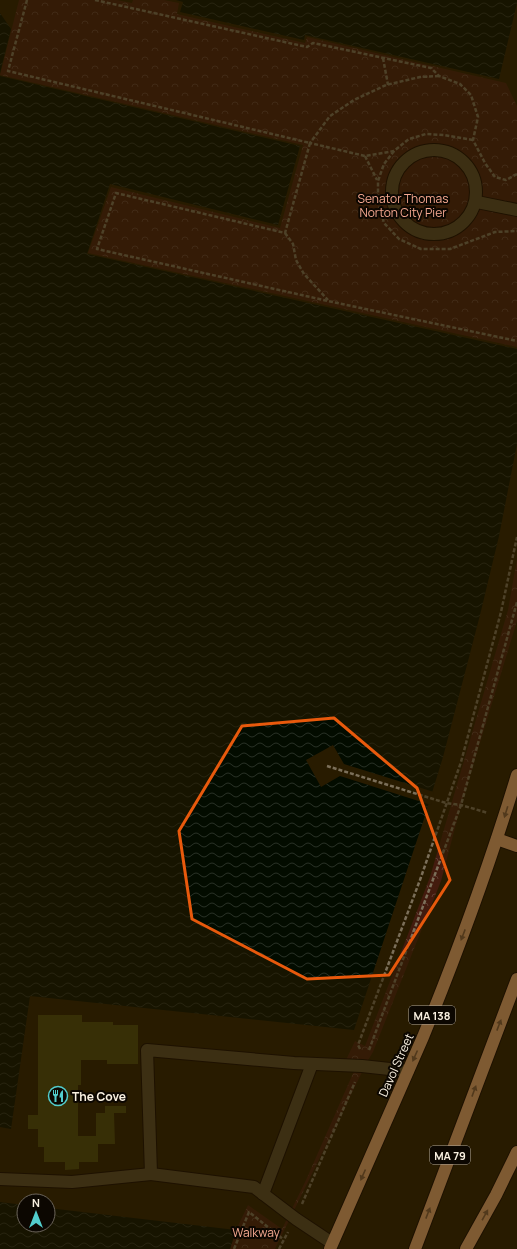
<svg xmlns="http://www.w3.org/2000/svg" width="517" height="1249" font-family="Manrope,sans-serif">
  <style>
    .park { fill: url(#park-crowns) }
    .water { fill: url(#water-waves) }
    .pier { fill: #281b00 }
    .building { fill: #4b470f }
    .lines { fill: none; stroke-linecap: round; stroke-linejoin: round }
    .lane-casing { stroke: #110500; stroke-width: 14 }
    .highway-casing { stroke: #110500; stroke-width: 14 }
    .path { stroke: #7b6f59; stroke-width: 2.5; stroke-dasharray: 4 2; stroke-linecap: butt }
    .lane { stroke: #56482b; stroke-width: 12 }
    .highway { stroke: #e7a66f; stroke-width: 12 }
    .oneway { fill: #845e3e }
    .marked { fill: none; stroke: #e8590c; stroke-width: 3; stroke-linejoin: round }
    .labels { text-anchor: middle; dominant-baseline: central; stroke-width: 4; stroke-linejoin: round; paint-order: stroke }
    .shield { fill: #0c0701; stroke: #b2aa9d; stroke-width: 1 }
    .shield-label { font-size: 11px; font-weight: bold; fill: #f9f0e0 }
    .park-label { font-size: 12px; fill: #f5a890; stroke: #0c0701 }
    .street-label { font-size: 12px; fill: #f9f0e0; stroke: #0c0701 }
    .poi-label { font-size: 12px; font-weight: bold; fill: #f9f0e0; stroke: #0c0701; text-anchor: start }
  </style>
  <defs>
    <pattern id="park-crowns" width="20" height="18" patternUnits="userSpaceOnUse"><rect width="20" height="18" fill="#431b0e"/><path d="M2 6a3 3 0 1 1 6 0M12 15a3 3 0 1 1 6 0" fill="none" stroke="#5f3c31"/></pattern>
    <pattern id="water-waves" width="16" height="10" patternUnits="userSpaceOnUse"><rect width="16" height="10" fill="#030c00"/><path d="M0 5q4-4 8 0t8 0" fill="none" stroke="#283025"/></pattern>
  </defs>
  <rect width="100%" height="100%" fill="#281b00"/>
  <!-- park -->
  <g class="park">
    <polygon points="19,0 117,0 132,3 133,0 164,0 179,3 177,14 305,43 307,37 506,83 517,106 517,347 88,253 111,187 280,228 303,145 0,75"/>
    <polygon points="517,559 517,621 461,805 441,881 373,1052 367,1062 275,1249 230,1249 236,1230 248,1205 282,1229 306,1180 358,1062 346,1060 355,1041 365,1046 430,877 508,610"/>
  </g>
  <!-- water -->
  <g class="water">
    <polygon points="176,0 517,0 517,3 499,79 305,35 304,40 180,12 183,2"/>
    <polygon points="0,13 11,29 0,73"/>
    <polygon points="0,76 300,146 278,225 110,184 87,254 517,349 517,444 499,536 480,615 443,757 423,822 354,1030 30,996 11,1129 0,1127"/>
    <polygon points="0,1202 24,1205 24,1225 48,1225 48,1208 236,1230 230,1249 0,1249"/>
  </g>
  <!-- pier -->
  <polygon class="pier" points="333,745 344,764 434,792 431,805 340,776 321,787 306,760"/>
  <!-- building -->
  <polygon class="building" points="38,1015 82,1015 82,1022 113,1022 113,1025 138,1025 138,1064 107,1064 107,1060 81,1060 81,1085 78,1085 78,1136 96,1136 96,1113 105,1113 105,1106 126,1106 126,1113 114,1113 115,1144 98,1144 98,1162 79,1162 79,1169 65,1170 65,1162 44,1162 44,1147 38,1147 38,1129 28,1129 28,1115 38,1115"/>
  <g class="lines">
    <!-- lane casing -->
    <g class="lane-casing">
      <g id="lane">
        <circle cx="434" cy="192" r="42"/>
        <polyline points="477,202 517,210"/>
        <polyline points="0,1179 72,1182 151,1174"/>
        <polyline points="263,1194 312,1064"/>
        <polyline points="332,1243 296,1219 254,1187 151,1174 147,1050 294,1063 362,1066 408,1071"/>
      </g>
    </g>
    <!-- highway casing -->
    <g class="highway-casing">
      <g id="highway">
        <polyline points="497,839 517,846"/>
        <path d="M 330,1249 L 423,1037 C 458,951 490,864 517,775"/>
        <polyline points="415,1249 517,979"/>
        <polyline points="466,1249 496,1195 517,1152"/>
      </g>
    </g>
    <!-- path -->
    <g class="path">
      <polyline points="27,0 8,71 310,143 285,233 116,193 97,249 328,301 517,341"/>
      <polyline points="95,0 307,47 313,43 431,68 439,76 460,84 471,95 478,117 473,140 485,163 495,177 506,180 517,174"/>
      <polyline points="383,58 388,85"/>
      <polyline points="439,76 420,77 386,85 354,100 330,116 310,143 365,156 394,151 409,139 426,134 444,135 473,140"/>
      <polyline points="394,151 384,164 378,181 378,202 384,223 399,239 421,249 450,249 495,232 517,231"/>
      <polyline points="365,156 377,180"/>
      <polyline points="285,233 293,244 296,260 304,274 328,300"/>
      <polyline points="327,766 446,803 461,805 488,813"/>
      <polyline points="360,1049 358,1045 420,880 461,762 501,612 517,537"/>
      <polyline points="369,1050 461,805 517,602"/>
      <polyline points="302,1204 355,1082"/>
      <polyline points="234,1249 249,1212 283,1239"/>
      <polyline points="279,1249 288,1232"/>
    </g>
    <!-- lane -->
    <use href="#lane" class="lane"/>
    <!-- highway -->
    <use href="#highway" class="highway"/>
  </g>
  <!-- one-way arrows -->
  <defs><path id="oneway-solid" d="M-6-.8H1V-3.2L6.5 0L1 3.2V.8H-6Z"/></defs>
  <g class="oneway">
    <use href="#oneway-solid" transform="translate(506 812) rotate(107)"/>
    <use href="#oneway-solid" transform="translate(463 935) rotate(111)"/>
    <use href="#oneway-solid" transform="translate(499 1025) rotate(-69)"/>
    <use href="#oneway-solid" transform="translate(415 1056) rotate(114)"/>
    <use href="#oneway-solid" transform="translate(474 1091) rotate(-70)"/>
    <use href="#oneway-solid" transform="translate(363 1175) rotate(114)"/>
    <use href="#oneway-solid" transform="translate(428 1213) rotate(-69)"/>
    <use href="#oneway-solid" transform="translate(485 1215) rotate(-61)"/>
  </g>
  <!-- marked area -->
  <path d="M0 0H517V1249H0ZM 334,718 L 417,788 L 450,880 L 389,975 L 307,979 L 192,919 L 179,831 L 242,726 Z" fill="#281b00" fill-opacity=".55" fill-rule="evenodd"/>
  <path class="marked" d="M 334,718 L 417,788 L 450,880 L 389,975 L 307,979 L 192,919 L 179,831 L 242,726 Z"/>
  <!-- icons -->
  <defs>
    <g id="restaurant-ring" transform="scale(1)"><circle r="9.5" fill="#0c0701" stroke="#52cdcd" stroke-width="1.5"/><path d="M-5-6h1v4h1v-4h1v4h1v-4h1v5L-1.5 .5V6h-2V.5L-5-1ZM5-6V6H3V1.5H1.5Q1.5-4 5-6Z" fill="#52cdcd"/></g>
  </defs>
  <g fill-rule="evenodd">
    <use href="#restaurant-ring" x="58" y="1096"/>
  </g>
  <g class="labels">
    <!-- shield labels -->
    <g class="shield">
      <rect x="409" y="1006" width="46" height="18" rx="3"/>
      <rect x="430" y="1146" width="40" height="18" rx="3"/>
    </g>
    <g class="shield-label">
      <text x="432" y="1015">MA 138</text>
      <text x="450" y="1155">MA 79</text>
    </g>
    <!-- park labels -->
    <g class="park-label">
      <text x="403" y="198">Senator Thomas<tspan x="403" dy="14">Norton City Pier</tspan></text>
      <text x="256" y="1232">Walkway</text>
    </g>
    <!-- street labels -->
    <g class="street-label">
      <text transform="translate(396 1065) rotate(-66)">Davol Street</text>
    </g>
    <!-- poi labels -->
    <g class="poi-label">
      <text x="72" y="1096">The Cove</text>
    </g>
  </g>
  <!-- north arrow -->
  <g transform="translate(36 1213)"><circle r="19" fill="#0c0701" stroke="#6b645a"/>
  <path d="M0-3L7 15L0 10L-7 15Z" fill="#52cdcd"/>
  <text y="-6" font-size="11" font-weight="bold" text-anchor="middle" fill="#f9f0e0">N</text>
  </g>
</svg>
